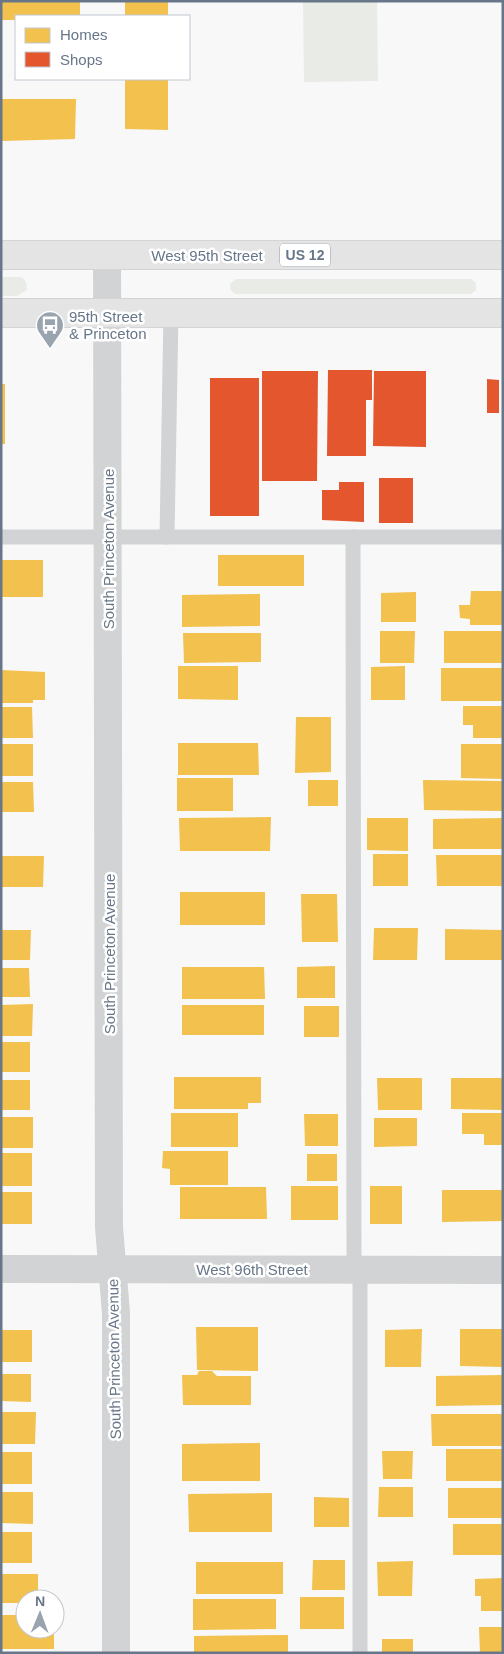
<svg xmlns="http://www.w3.org/2000/svg" width="504" height="1654" font-family="Helvetica,sans-serif">
  <style>
    .green { fill: #e8ebe6 }
    .homes { fill: #f2c14e }
    .shops { fill: #e4572e }
    .lines { fill: none; stroke-linecap: round; stroke-linejoin: round }
    .primary-casing { stroke: #d3d4d6; stroke-width: 30 }
    .lane { stroke: #d2d3d4; stroke-width: 15 }
    .street { stroke: #d2d3d4; stroke-width: 28 }
    .primary { stroke: #e4e4e5; stroke-width: 28 }
    .labels { text-anchor: middle; dominant-baseline: central; stroke-width: 5; stroke-linejoin: round; paint-order: stroke }
    .shield { fill: #fff; stroke: #959fac; stroke-width: 1 }
    .shield-label { font-size: 14px; font-weight: bold; fill: #677688 }
    .street-label { font-size: 15px; fill: #677688; stroke: #fff }
    .poi-label { font-size: 15px; fill: #677688; stroke: #fff; text-anchor: start }
  </style>
  <rect width="100%" height="100%" fill="#f8f8f8"/>
  <!-- green -->
  <g class="green">
    <polygon points="303,1 377,1 378,81 304,82"/>
    <polygon points="1,277 22,277 26,282 27,290 17,296 1,296"/>
    <polygon points="236,279 471,279 476,283 476,290 471,294 235,294 230,289 230,284"/>
  </g>
  <!-- homes -->
  <g class="homes">
    <polygon points="1,1 80,1 80,16 16,16 16,20 1,20"/>
    <rect x="125" y="1" width="43" height="15"/>
    <polygon points="125,79 168,79 168,130 125,129"/>
    <polygon points="1,99 76,99 75,139 1,141"/>
    <rect x="1" y="384" width="4" height="60"/>
    <rect x="218" y="555" width="86" height="31"/>
    <rect x="1" y="560" width="42" height="37"/>
    <polygon points="471,591 503,591 503,625 470,625 470,619 460,618 459,605 470,605"/>
    <polygon points="416,592 416,622 381,622 381,593"/>
    <polygon points="260,594 260,626 182,627 182,595"/>
    <polygon points="380,631 415,631 414,663 380,663"/>
    <rect x="444" y="631" width="59" height="32"/>
    <polygon points="183,633 261,633 261,662 184,663"/>
    <polygon points="178,666 238,666 238,700 178,699"/>
    <polygon points="405,666 405,700 371,700 371,667"/>
    <rect x="441" y="668" width="62" height="33"/>
    <polygon points="1,670 45,672 45,700 33,700 33,703 1,703"/>
    <polygon points="463,706 503,706 503,738 473,738 473,725 463,725"/>
    <polygon points="1,707 32,707 33,738 1,738"/>
    <polygon points="296,717 331,717 331,772 295,773"/>
    <polygon points="178,743 258,743 259,775 178,775"/>
    <rect x="1" y="744" width="32" height="32"/>
    <polygon points="461,744 503,744 503,779 461,778"/>
    <rect x="177" y="778" width="56" height="33"/>
    <rect x="308" y="780" width="30" height="26"/>
    <polygon points="423,780 503,781 503,811 424,810"/>
    <polygon points="1,782 33,782 34,812 1,812"/>
    <polygon points="271,817 270,851 180,851 179,818"/>
    <polygon points="367,818 408,818 408,851 367,850"/>
    <polygon points="503,818 503,849 433,849 433,819"/>
    <rect x="373" y="854" width="35" height="32"/>
    <polygon points="436,855 503,855 503,886 437,886"/>
    <polygon points="1,856 44,856 43,887 1,887"/>
    <rect x="180" y="892" width="85" height="33"/>
    <polygon points="301,894 337,894 338,942 302,942"/>
    <polygon points="374,928 418,928 417,960 373,960"/>
    <polygon points="445,929 503,930 503,960 445,960"/>
    <polygon points="1,930 31,930 30,960 1,960"/>
    <polygon points="335,966 335,998 297,998 297,967"/>
    <polygon points="182,967 264,967 265,999 182,999"/>
    <polygon points="1,968 29,968 30,997 1,997"/>
    <polygon points="33,1004 32,1036 1,1036 1,1005"/>
    <rect x="182" y="1005" width="82" height="30"/>
    <rect x="304" y="1006" width="35" height="31"/>
    <rect x="1" y="1042" width="29" height="30"/>
    <polygon points="174,1077 261,1077 261,1103 248,1103 248,1109 174,1109"/>
    <polygon points="377,1078 422,1078 422,1110 378,1110"/>
    <polygon points="451,1078 503,1078 503,1110 451,1109"/>
    <rect x="1" y="1080" width="29" height="30"/>
    <rect x="171" y="1113" width="67" height="34"/>
    <polygon points="462,1113 503,1113 503,1145 484,1145 484,1134 462,1134"/>
    <polygon points="304,1114 338,1114 338,1146 305,1146"/>
    <rect x="1" y="1117" width="32" height="31"/>
    <polygon points="374,1118 417,1118 417,1146 374,1147"/>
    <polygon points="163,1151 228,1151 228,1185 170,1185 170,1169 162,1168"/>
    <rect x="1" y="1153" width="31" height="33"/>
    <rect x="307" y="1154" width="30" height="27"/>
    <rect x="291" y="1186" width="47" height="34"/>
    <rect x="370" y="1186" width="32" height="38"/>
    <polygon points="180,1187 266,1187 267,1219 180,1219"/>
    <polygon points="442,1190 503,1190 503,1221 442,1222"/>
    <rect x="1" y="1192" width="31" height="32"/>
    <polygon points="196,1327 258,1327 258,1371 197,1370"/>
    <polygon points="422,1329 421,1367 385,1367 385,1330"/>
    <polygon points="460,1329 503,1329 503,1367 460,1366"/>
    <rect x="1" y="1330" width="31" height="32"/>
    <polygon points="199,1371 212,1371 217,1376 251,1376 251,1405 183,1405 182,1375 197,1375"/>
    <polygon points="1,1374 31,1374 31,1402 1,1401"/>
    <polygon points="503,1375 503,1405 436,1406 436,1376"/>
    <polygon points="1,1412 36,1412 35,1444 1,1444"/>
    <polygon points="431,1414 503,1414 503,1446 432,1446"/>
    <polygon points="260,1443 260,1481 182,1481 182,1444"/>
    <rect x="446" y="1449" width="57" height="32"/>
    <polygon points="382,1451 413,1451 412,1479 383,1479"/>
    <rect x="1" y="1452" width="31" height="32"/>
    <polygon points="379,1487 413,1487 413,1517 378,1517"/>
    <rect x="448" y="1488" width="55" height="30"/>
    <polygon points="1,1492 33,1492 33,1524 1,1523"/>
    <polygon points="272,1493 272,1532 189,1532 188,1494"/>
    <polygon points="314,1497 349,1498 349,1527 314,1527"/>
    <rect x="453" y="1524" width="50" height="31"/>
    <rect x="1" y="1532" width="31" height="31"/>
    <polygon points="313,1560 345,1560 345,1590 312,1590"/>
    <polygon points="413,1561 412,1596 378,1596 377,1562"/>
    <rect x="196" y="1562" width="87" height="32"/>
    <polygon points="1,1574 38,1574 38,1599 25,1599 25,1603 1,1603"/>
    <polygon points="503,1578 503,1611 481,1611 481,1596 475,1596 475,1579"/>
    <rect x="300" y="1597" width="44" height="32"/>
    <polygon points="193,1599 276,1599 276,1629 193,1630"/>
    <polygon points="1,1615 25,1615 25,1629 40,1629 40,1634 54,1634 54,1649 1,1649"/>
    <polygon points="479,1627 503,1627 503,1653 480,1653"/>
    <polygon points="288,1635 288,1653 194,1653 194,1636"/>
    <rect x="382" y="1639" width="31" height="14"/>
  </g>
  <!-- shops -->
  <g class="shops">
    <polygon points="328,370 372,370 372,400 366,400 366,456 327,456"/>
    <polygon points="262,371 318,371 317,481 262,481"/>
    <polygon points="374,371 426,371 426,447 373,446"/>
    <rect x="210" y="378" width="49" height="138"/>
    <polygon points="487,379 499,380 499,413 487,413"/>
    <rect x="379" y="478" width="34" height="45"/>
    <polygon points="339,482 364,482 364,522 322,520 322,490 339,490"/>
  </g>
  <g class="lines">
    <!-- primary casing -->
    <g class="primary-casing">
      <g id="primary">
        <polyline points="1,255 503,255"/>
        <polyline points="1,313 503,313"/>
      </g>
    </g>
    <!-- lane -->
    <g class="lane">
      <polyline points="1,537 503,537"/>
      <polyline points="167,537 171,313"/>
      <polyline points="353,537 354,1270"/>
      <polyline points="360,1653 360,1270"/>
    </g>
    <!-- street -->
    <g class="street">
      <polyline points="107,255 109,1227 116,1313 116,1653"/>
      <polyline points="1,1269 503,1270"/>
    </g>
    <!-- primary -->
    <use href="#primary" class="primary"/>
  </g>
  <!-- icons -->
  <defs>
    <g id="bus-pin" transform="scale(1.4375)"><path d="M0 17L-7.5 6A9.5 9.5 0 1 1 7.5 6Z" fill="#9aa4af" stroke="#fff"/><path d="M-5-6H5V4H4V6H2V4H-2V6H-4V4H-5ZM-3.5-4V0h7V-4ZM-3.5 1.2v1.5H-2V1.2ZM2 1.2v1.5H3.5V1.2Z" fill="#fff"/></g>
  </defs>
  <g fill-rule="evenodd">
    <use href="#bus-pin" x="50" y="325"/>
  </g>
  <g class="labels">
    <!-- shield labels -->
    <rect class="shield" x="280" y="243.5" width="50" height="23" rx="4"/>
    <g class="shield-label">
      <text x="305" y="255">US 12</text>
    </g>
    <!-- street labels -->
    <g class="street-label">
      <text x="207" y="255">West 95th Street</text>
      <text transform="translate(108 549) rotate(-90)">South Princeton Avenue</text>
      <text transform="translate(109 954) rotate(-90)">South Princeton Avenue</text>
      <text x="252" y="1269">West 96th Street</text>
      <text transform="translate(114 1359) rotate(-91)">South Princeton Avenue</text>
    </g>
    <!-- poi labels -->
    <g class="poi-label">
      <text x="69" y="316">95th Street<tspan x="69" dy="17">&amp; Princeton</tspan></text>
    </g>
  </g>
  <!-- border -->
  <rect width="504" height="1654" fill="none" stroke="#677688" stroke-width="5"/>
  <!-- legend -->
  <rect x="15" y="15" width="175" height="65" fill="#ffffff" stroke="#c2c8cf"/>
  <rect x="25" y="28" width="25" height="15" fill="#f2c14e" stroke="#c2c8cf"/>
  <text x="60" y="40" font-size="15" fill="#677688">Homes</text>
  <rect x="25" y="52" width="25" height="15" fill="#e4572e" stroke="#c2c8cf"/>
  <text x="60" y="65" font-size="15" fill="#677688">Shops</text>
  <!-- north arrow -->
  <g transform="translate(40 1614) rotate(1)"><circle r="24" fill="#ffffff" stroke="#c2c8cf"/>
  <path d="M0-4L9 19L0 12L-9 19Z" fill="#9aa4af"/>
  <text y="-8" font-size="14" font-weight="bold" text-anchor="middle" fill="#677688">N</text>
  </g>
</svg>
